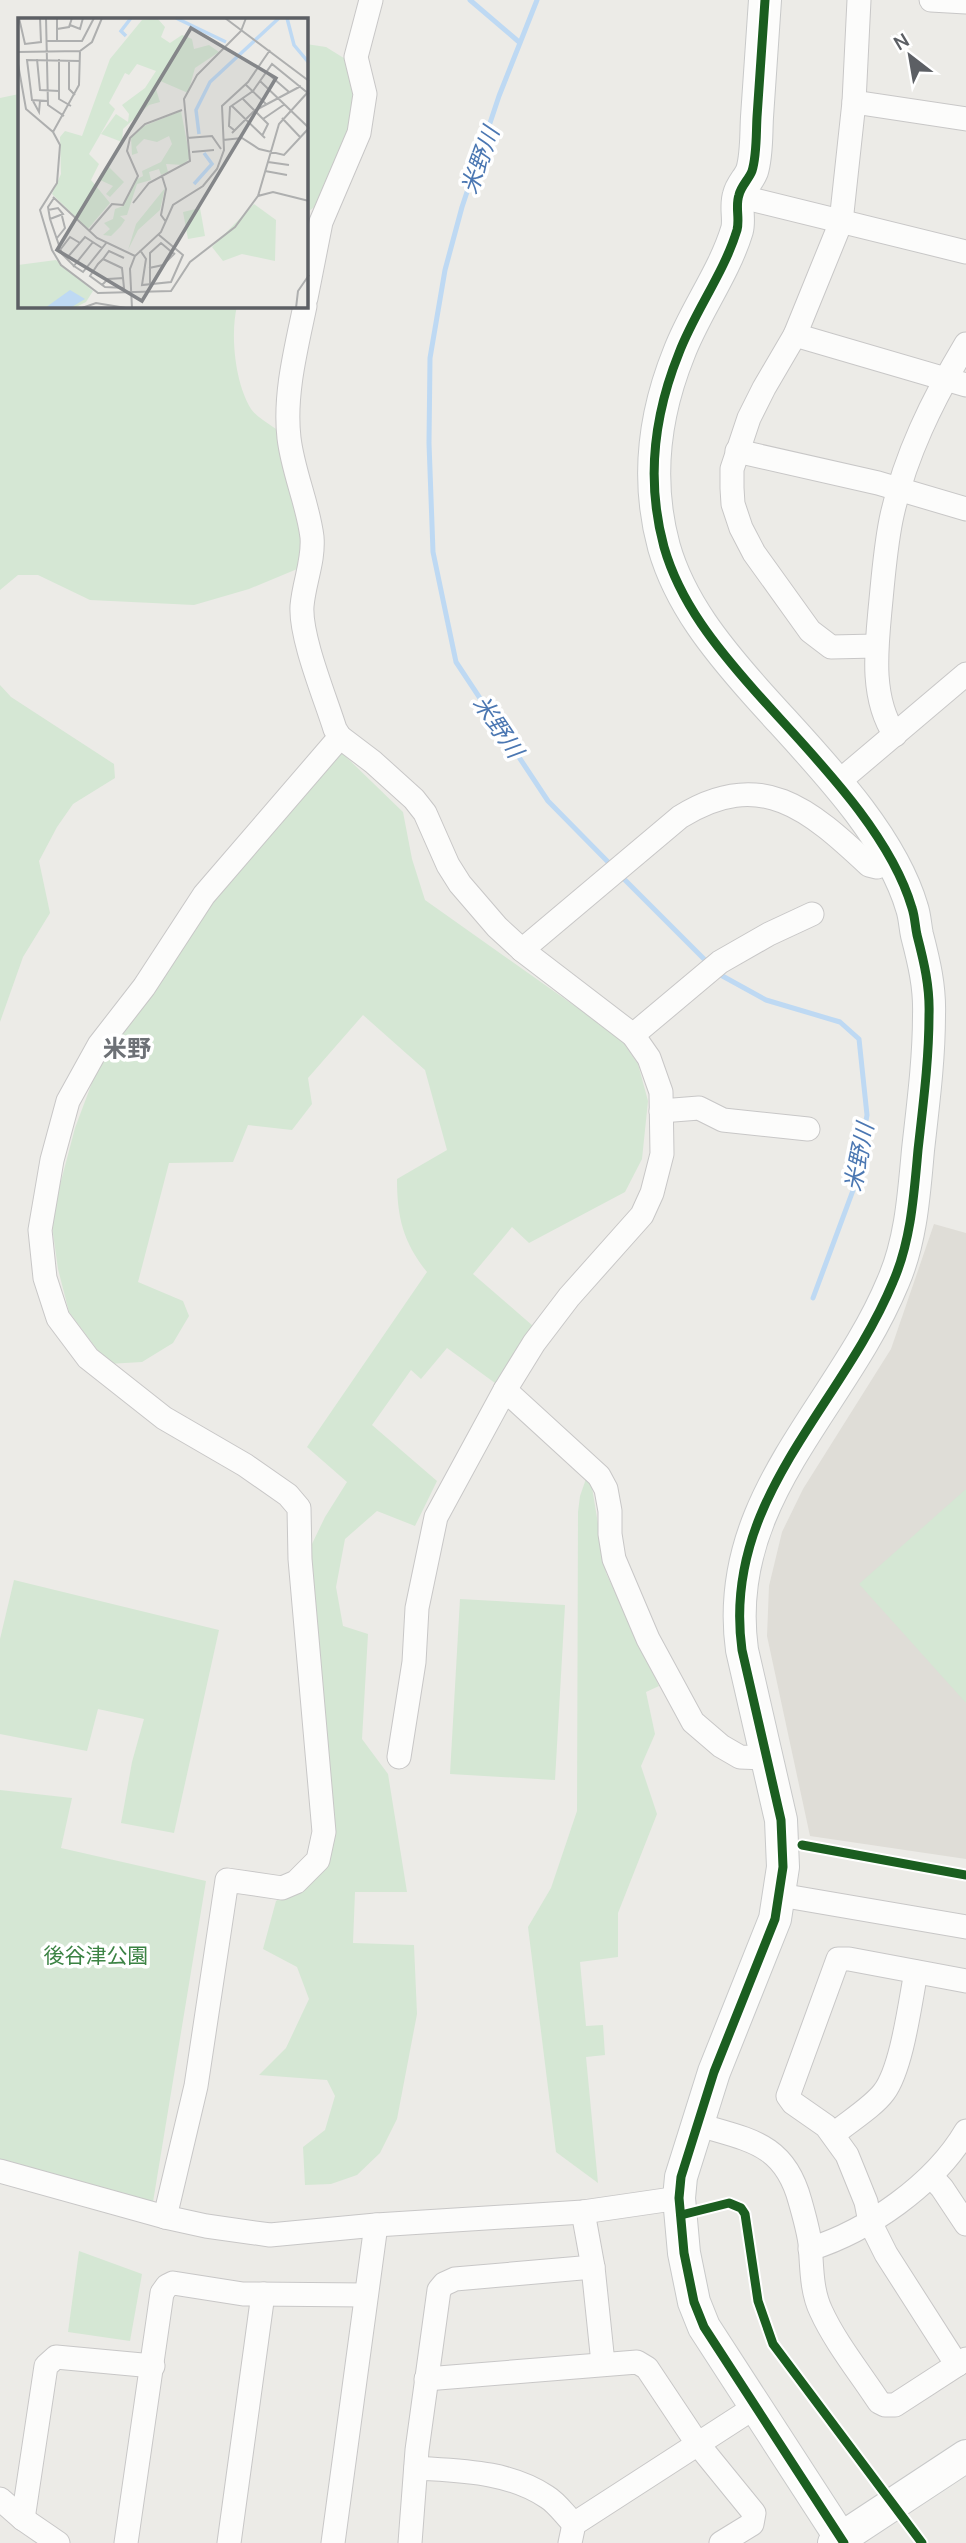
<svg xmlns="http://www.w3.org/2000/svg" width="966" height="2543" font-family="Manrope,'Noto Sans JP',sans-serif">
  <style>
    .education { fill: #dfddd7 }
    .green { fill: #d5e7d4 }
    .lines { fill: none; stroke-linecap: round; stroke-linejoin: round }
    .stream { stroke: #bed9f3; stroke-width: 5 }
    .street-casing { stroke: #c8c7c7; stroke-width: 25 }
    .secondary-casing { stroke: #c8c9c9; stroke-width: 34 }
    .street { stroke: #fcfcfb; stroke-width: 23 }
    .secondary { stroke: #fcfcfb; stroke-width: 32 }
    .cycleway-casing { stroke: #fff; stroke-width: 13 }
    .cycleway { stroke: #1b5e20; stroke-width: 9 }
    .labels { text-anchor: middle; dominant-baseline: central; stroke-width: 7; stroke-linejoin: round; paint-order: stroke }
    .park-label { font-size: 21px; fill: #3c8344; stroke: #fff }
    .water-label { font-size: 23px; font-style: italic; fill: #4b77b2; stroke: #fff }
    .quarter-label { font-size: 24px; font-weight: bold; fill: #6d7176; stroke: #fff }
    .inset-river { fill: none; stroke: #bed9f3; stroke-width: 3.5 }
    .inset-road { fill: none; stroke: #aeafaf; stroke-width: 2 }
    .view { fill: #848689; fill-opacity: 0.15; stroke: #848689; stroke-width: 3.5 }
    .inset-edge { fill: none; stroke: #5c5f64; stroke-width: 3.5 }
  </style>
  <rect width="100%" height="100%" fill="#ecebe7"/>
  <!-- education -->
  <polygon class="education" points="934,1224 966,1233 966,1859 810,1836 767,1636 769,1586 782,1532 803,1489 891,1349"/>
  <!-- green -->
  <g class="green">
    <polygon points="306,44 326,47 355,65 359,126 320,203 306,213"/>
    <path d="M 19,94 L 19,306 L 237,306 C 230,335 235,383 251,409 C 258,419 276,428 286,436 L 306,545 L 302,567 L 249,589 L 194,605 L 90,600 L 38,575 L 18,575 L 0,590 L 0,98 Z"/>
    <polygon points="0,685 11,697 114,764 115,778 73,804 57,827 39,861 50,913 23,957 0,1022"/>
    <path d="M 341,752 L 403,812 L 412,859 L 425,900 L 620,1038 L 638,1064 L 648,1101 L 642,1159 L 625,1192 L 529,1243 L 512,1227 L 473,1274 L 533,1326 L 495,1383 L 447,1348 L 421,1379 L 411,1370 L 372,1425 L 437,1481 L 415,1526 L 377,1511 L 345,1539 L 336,1587 L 343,1626 L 368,1634 L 362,1739 L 388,1774 L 407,1892 L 355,1892 L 353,1943 L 414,1945 L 417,2014 L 397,2119 L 380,2153 L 357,2175 L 331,2184 L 305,2185 L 303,2147 L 325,2130 L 335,2096 L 327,2080 L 259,2075 L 286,2048 L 309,1999 L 297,1967 L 263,1949 L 276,1901 L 318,1875 L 335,1838 L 311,1546 L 325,1517 L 347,1482 L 307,1447 L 427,1272 C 403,1242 397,1217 397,1179 L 447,1150 L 425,1070 L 363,1015 L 308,1078 L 312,1104 L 292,1130 L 248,1125 L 233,1162 L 169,1163 L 138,1282 L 183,1301 L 189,1316 L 173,1343 L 142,1362 L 108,1364 L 69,1312 L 58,1269 L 51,1219 L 75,1128 L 99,1064 L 208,902 Z"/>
    <polygon points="587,1476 591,1481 606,1573 659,1686 646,1692 655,1734 641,1766 657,1814 618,1913 618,1957 580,1962 586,2026 603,2025 605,2055 586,2057 598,2183 556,2152 528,1927 551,1888 577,1811 578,1512 580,1496"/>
    <polygon points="966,1489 966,1703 859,1584"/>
    <polygon points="14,1580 219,1630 174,1833 121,1823 132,1762 144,1719 98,1709 87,1751 0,1734 0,1639"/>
    <polygon points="460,1599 565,1605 555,1780 450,1774"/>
    <polygon points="0,1790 72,1798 61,1848 206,1881 153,2202 0,2166"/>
    <polygon points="79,2251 142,2274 130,2341 68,2332"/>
  </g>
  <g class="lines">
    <!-- stream -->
    <g class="stream">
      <polyline points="470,0 519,42"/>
      <polyline points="537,0 499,96 462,207 445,270 430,358 429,443 433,552 456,662 548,801 612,866"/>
      <polyline points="621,876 708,963"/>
      <polyline points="717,973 766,1000 840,1022 859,1039 867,1115 855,1185 813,1298"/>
    </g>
    <!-- street casing -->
    <g class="street-casing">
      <g id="street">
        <polyline points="859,0 854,102 841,222 795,335 764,388 749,418 732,469 732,488 733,504 741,528 754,553 810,631 831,647 876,646"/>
        <polyline points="931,0 966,2"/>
        <polyline points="854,102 966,119"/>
        <polyline points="738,196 966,252"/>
        <polyline points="306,298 321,222 359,133 365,94 356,57 371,0"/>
        <path d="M 305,306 C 296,349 284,395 289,438 C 293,472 308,504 312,537 C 314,561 304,582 302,606 C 300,637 325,697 335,729 L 340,737 L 373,762 L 414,799 L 425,813 L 448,865 L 460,884 L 497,927 L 522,950 L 633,1035 L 649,1058 L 661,1092 L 662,1154 L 652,1193 L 642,1215 L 569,1297 L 534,1343 L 505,1390 L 436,1517 L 417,1608 L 414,1662 L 399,1757"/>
        <polyline points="795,335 966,385"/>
        <polyline points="737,451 878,483 966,509"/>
        <path d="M 895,735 C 871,699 876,652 880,610 C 883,580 885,550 891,520 C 904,457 933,399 966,344"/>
        <polyline points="836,784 966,674"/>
        <path d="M 522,950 L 680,817 C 761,766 810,810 869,865 L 877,867 L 892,861"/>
        <polyline points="633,1035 720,962 769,934 812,914"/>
        <polyline points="661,1111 699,1108 723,1120 808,1129"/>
        <polyline points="505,1390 599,1476 606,1489 610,1511 610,1534 614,1559 648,1639 693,1722 721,1746 740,1757 767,1758"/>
        <polyline points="780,1895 966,1927"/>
        <path d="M 696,2124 C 748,2140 784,2142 800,2201 C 804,2215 808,2229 810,2243 C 812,2266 811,2290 821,2311 C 835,2342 860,2373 879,2402 L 885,2405 L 895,2405 L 966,2359"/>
        <path d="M 834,2134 C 848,2122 873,2107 884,2092 C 902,2068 910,2003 916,1972"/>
        <polyline points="0,2171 165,2217 206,2226 270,2235 376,2225 583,2212 679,2198"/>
        <polyline points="931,2176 942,2188 966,2224"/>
        <polyline points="583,2212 593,2267 603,2363"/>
        <polyline points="165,2217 196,2086 227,1880 282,1888 296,1882 318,1860 324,1832 300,1559 299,1508 288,1495 245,1465 164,1418 88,1358 58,1318 45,1278 40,1230 52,1160 68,1101 99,1045 144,987 204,895 340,737"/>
        <path d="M 810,2249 C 868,2231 935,2184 966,2131"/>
        <polyline points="957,2365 886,2254 870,2222 866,2202 847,2155 826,2126 793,2103 788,2096 838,1959 849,1959 966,1981"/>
        <polyline points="426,2379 637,2362 647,2368 697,2443 754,2513 752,2524 721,2543"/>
        <path d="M 416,2468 C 461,2471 508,2471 547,2497 C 557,2503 565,2515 574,2524"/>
        <polyline points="0,2499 23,2519 58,2543"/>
        <polyline points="23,2519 46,2366 56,2357 153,2366"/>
        <polyline points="126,2543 162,2293 167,2286 173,2283 243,2294 366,2295"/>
        <polyline points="229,2543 263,2294"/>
        <polyline points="333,2543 376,2225"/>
        <polyline points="410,2543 417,2450 439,2290 444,2284 455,2279 593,2267"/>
        <polyline points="570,2543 574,2524 755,2407"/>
      </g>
    </g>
    <!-- secondary casing -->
    <g class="secondary-casing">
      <g id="secondary">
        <path d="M 765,0 C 762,39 760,78 757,117 C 756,134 757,155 752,171 C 749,179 741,186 739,195 C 735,206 740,219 737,230 C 724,273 695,311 679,353 C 654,415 646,481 664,547 C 680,603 717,648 755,691 C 809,752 889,829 912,908 C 915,917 915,926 917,935 C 924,962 930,987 929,1015 C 929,1060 923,1105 918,1150 C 914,1194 911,1241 893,1282 C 841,1408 721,1500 742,1650 L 781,1820 L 783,1867 L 775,1919 L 714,2072 L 681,2177 L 679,2198 L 684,2253 L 694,2302 L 704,2327 L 844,2543"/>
        <polyline points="834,2543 966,2456"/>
      </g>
    </g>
    <!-- street -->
    <use href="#street" class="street"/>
    <!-- secondary -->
    <use href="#secondary" class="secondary"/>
    <!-- cycleway casing -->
    <g class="cycleway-casing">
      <g id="cycleway">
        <path d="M 765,0 C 762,39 760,78 757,117 C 756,134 757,155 752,171 C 749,179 741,186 739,195 C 735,206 740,219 737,230 C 724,273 695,311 679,353 C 654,415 646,481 664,547 C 680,603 717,648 755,691 C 809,752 889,829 912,908 C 915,917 915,926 917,935 C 924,962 930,987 929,1015 C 929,1060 923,1105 918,1150 C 914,1194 911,1241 893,1282 C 841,1408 721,1500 742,1650 L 781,1820 L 783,1867 L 775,1919 L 714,2072 L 681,2177 L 679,2198 L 684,2253 L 694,2302 L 704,2327 L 844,2543"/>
        <polyline points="802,1845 966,1875"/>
        <polyline points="681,2215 729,2203 741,2208 745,2214 758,2301 773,2344 922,2543"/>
      </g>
    </g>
    <!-- cycleway -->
    <use href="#cycleway" class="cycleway"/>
  </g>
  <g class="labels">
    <!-- park labels -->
    <g class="park-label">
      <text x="96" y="1955">後谷津公園</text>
    </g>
    <!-- water labels -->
    <g class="water-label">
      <text transform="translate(479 160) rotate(-70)">米野川</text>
      <text transform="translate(499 726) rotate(56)">米野川</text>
      <text transform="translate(858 1157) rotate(-79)">米野川</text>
    </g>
    <!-- quarter labels -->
    <g class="quarter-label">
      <text x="127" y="1047">米野</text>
    </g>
  </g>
  <!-- overview -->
  <g transform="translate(18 18)">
    <rect width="290" height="290" fill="#ecebe7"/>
    <path d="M 139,0 L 147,9 L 143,19 L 152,25 L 164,17 L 174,21 L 176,31 L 191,27 L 201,34 L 177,50 L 170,75 L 140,62 L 137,68 L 142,84 L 131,87 L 105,111 L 104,124 L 83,116 L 98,96 L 110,104 L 111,96 L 104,87 L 127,70 L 138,53 L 119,46 L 111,57 L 107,55 L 91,85 L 97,91 L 71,136 L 81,146 L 73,162 L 92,185 L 70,211 L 34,176 L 43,156 L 42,119 L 47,113 L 64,118 L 92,41 L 124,2 ZM 163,93 L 172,140 L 165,147 L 148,146 L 150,154 L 143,157 L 141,151 L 131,154 L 133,162 L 119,166 L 109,197 L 102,198 L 107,202 L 103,208 L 93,218 L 85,217 L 92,211 L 86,205 L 95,201 L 97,191 L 105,188 L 119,161 L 125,158 L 124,153 L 143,144 L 154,126 L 151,118 L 139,124 L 126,121 L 118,129 L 120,135 L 114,137 L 113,119 L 126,108 ZM 91,149 L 106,164 L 92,179 L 88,176 L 95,168 L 80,161 ZM 147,170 L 142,192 L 120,212 L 110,232 L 118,206 ZM 236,186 L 258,202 L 257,243 L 224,236 L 205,243 L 194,229 ZM 182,190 L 187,218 L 170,221 L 165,194 ZM 38,242 L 75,273 L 68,284 L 56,290 L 0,290 L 0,247 Z" fill="#d5e7d4"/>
    <path d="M 52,272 L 67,281 L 52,290 L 27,290 Z" fill="#bed9f3"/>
    <path class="inset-river" d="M 158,0 L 208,24M 269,0 L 276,27 L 291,45M 108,18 L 103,13 L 113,0M 181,116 L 178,92 L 192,64 L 261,0M 176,166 L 194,146 L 186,135"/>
    <path class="inset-road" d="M 1,0 L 7,26 L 23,24 L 22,0M 28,0 L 30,87 L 46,98M 39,0 L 39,24M 207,0 L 291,63M 52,7 L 62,11 L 65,0M 39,11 L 51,9 L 54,0M 29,23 L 64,23 L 76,0M 0,34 L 62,33 L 74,24 L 84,0M 19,41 L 22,72 L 41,73M 41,41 L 41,81 L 53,88M 51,42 L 51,71 L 57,77M 0,46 L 8,91 L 35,114 L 42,127 L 39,165 L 22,192 L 34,232 L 43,247 L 80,275 L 153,273 L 172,244 L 217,209 L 240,178 L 255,174 L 291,183M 248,54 L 271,74M 242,63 L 291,110M 227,66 L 248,86M 225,81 L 250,106 L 244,118M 15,83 L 21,94 L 22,83M 30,83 L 14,82 L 9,42 L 62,43M 214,88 L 247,120M 264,100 L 282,119M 245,101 L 267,86M 216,112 L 211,108 L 212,89 L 235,73 L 254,46 L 291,76M 35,114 L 61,67 L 62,33M 214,115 L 236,93 L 283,68M 169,120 L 194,118 L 203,131M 205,122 L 224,120 L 241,131 L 266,137 L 291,110M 174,134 L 196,132M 250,144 L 271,147M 247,153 L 269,157M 144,158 L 148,171 L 143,197 L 148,204M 240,178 L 261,106 L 290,74M 35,179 L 79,220 L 117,238M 36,180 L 30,189 L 32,201 L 44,236 L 56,248 L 65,254 L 89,224M 115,185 L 131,165 L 172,143 L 166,81 L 179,57 L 223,13 L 228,0M 30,192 L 40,190 L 45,196 L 32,201M 71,213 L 94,186 L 105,187 L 120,158 L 109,133 L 112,120 L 127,106 L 164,92M 39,220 L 47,210 L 44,198M 42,232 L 52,219 L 62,225M 122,232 L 128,241 L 124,267 L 153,264 L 165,237 L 141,217M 48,241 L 67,219 L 84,230M 85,241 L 104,250 L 106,270 L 87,269 L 72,258 L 80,246 L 85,241 L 91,233 L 106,240M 55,249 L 75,224M 131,250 L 145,247 L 157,235M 84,267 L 90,261 L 106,260M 132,267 L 132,235 L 143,225 L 156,236M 64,290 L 78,285 L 108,290M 114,290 L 112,251 L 117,238 L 143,214 L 155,187 L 185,168 L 199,151 L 206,132 L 204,88 L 230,64 L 252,32M 278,290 L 280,273 L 291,257"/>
    <path class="view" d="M 173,10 L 258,60 L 124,283 L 39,232 Z"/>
    <rect width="290" height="290" class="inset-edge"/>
  </g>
  <!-- north arrow -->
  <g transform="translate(910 56) rotate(329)" stroke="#ffffff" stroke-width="5" paint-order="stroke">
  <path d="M0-5L12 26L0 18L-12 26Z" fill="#5c5f64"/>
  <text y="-10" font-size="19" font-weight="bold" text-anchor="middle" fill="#5c5f64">N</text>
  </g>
</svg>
